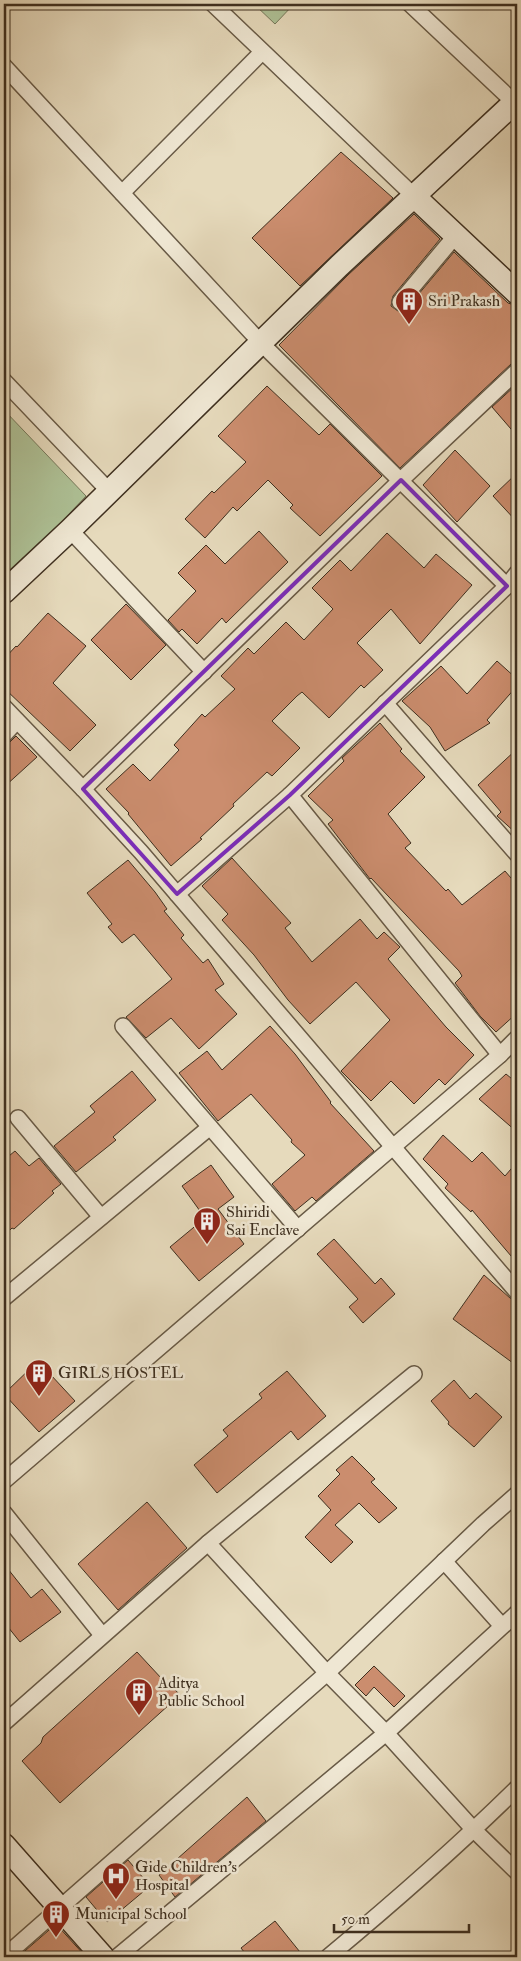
<svg xmlns="http://www.w3.org/2000/svg" width="521" height="1961" font-family="'IM FELL Double Pica',serif">
  <style>
    .green { fill: #aec196; stroke: #76785a }
    .building { fill: #cb8d6e; stroke: #3e2f1f }
    .lines { fill: none; stroke-linecap: round; stroke-linejoin: round }
    .street-casing { stroke: #685a46; stroke-width: 18 }
    .secondary-casing { stroke: #3e2f1f; stroke-width: 25 }
    .street { stroke: #efe7d3; stroke-width: 15 }
    .secondary { stroke: #efe7d3; stroke-width: 22 }
    .marked { fill: none; stroke: #7b2cbf; stroke-width: 4; stroke-linejoin: round }
    .labels { text-anchor: middle; dominant-baseline: central; stroke-width: 5; stroke-linejoin: round; paint-order: stroke }
    .poi-label { font-size: 16px; fill: #3e2f1f; stroke: #efe7d3; text-anchor: start }
  </style>
  <rect width="100%" height="100%" fill="#e6dabc"/>
  <filter id="stains"><feTurbulence type="fractalNoise" baseFrequency=".004" numOctaves="4"/><feColorMatrix values="0 0 0 0 .2 0 0 0 0 .09 0 0 0 0 .02 0 0 0 .5 -.17"/></filter>
  <radialGradient id="worn" r=".72"><stop offset=".6" stop-color="#630" stop-opacity="0"/><stop offset="1" stop-color="#630" stop-opacity=".3"/></radialGradient>
  <!-- green -->
  <g class="green">
    <polygon points="254,4 294,4 275,24"/>
    <polygon points="4,410 86,496 37,548 4,580"/>
  </g>
  <!-- building -->
  <g class="building">
    <polygon points="341,152 393,198 300,286 252,238"/>
    <polygon points="414,214 440,239 393,296 391,306 398,311 407,308 454,252 508,303 517,306 517,362 511,364 400,468 279,345 348,275"/>
    <polygon points="517,384 517,436 492,407"/>
    <polygon points="267,386 319,435 330,424 382,476 320,536 290,508 293,505 268,480 237,511 233,507 205,538 185,519 212,491 214,493 246,462 218,436"/>
    <polygon points="455,450 490,486 457,522 423,485"/>
    <polygon points="517,473 517,522 493,496"/>
    <polygon points="259,531 288,562 226,623 222,618 197,644 182,629 179,632 168,620 196,591 178,573 206,545 225,564"/>
    <polygon points="387,533 424,568 436,554 472,585 420,644 391,609 357,643 383,670 364,688 361,685 329,718 302,692 297,696 272,721 300,748 272,776 267,772 233,804 234,806 200,838 202,839 171,866 128,814 129,813 106,789 133,764 150,781 179,750 174,745 202,714 205,717 235,689 221,676 248,648 254,654 286,622 304,640 333,609 312,588 340,560 351,571"/>
    <polygon points="126,604 166,645 131,680 91,640"/>
    <polygon points="48,613 86,646 53,683 96,725 70,751 4,688 4,659 16,646 17,647"/>
    <polygon points="497,661 517,679 517,686 487,720 490,723 445,751 430,727 402,701 441,666 467,694"/>
    <polygon points="380,723 402,749 400,751 425,777 388,814 411,843 405,848 446,891 448,889 462,905 505,871 517,885 517,1013 496,1032 480,1016 455,983 462,976 459,971 371,878 370,879 328,824 333,820 308,796 344,761 342,758"/>
    <polygon points="16,736 37,757 4,787 4,744 10,742"/>
    <polygon points="517,749 517,834 497,816 501,812 478,785"/>
    <polygon points="232,858 291,923 285,928 312,962 360,919 377,939 384,932 400,947 388,959 446,1027 474,1055 445,1085 439,1079 414,1104 391,1081 371,1101 341,1071 390,1020 356,982 310,1024 288,1000 254,955 222,920 228,914 202,886"/>
    <polygon points="128,860 155,892 167,909 164,911 184,935 181,938 203,963 208,959 224,984 215,990 237,1014 199,1049 171,1018 146,1038 126,1017 172,979 134,934 122,943 108,927 112,924 87,893"/>
    <polygon points="270,1026 295,1054 331,1102 330,1103 374,1151 316,1201 312,1197 295,1211 272,1184 305,1155 291,1142 292,1140 251,1094 218,1121 179,1073 207,1051 222,1070"/>
    <polygon points="132,1071 156,1100 113,1137 116,1140 76,1172 54,1146 95,1112 90,1106"/>
    <polygon points="506,1074 517,1083 517,1132 479,1099"/>
    <polygon points="443,1135 472,1162 482,1152 505,1176 517,1162 517,1263 472,1210 471,1212 445,1188 448,1184 423,1159"/>
    <polygon points="15,1151 29,1166 39,1158 61,1184 52,1191 54,1193 14,1229 12,1228 4,1236 4,1160"/>
    <polygon points="211,1165 234,1197 218,1209 244,1244 199,1281 170,1247 205,1218 182,1186"/>
    <polygon points="334,1239 375,1284 381,1278 395,1294 363,1323 349,1307 358,1299 317,1254"/>
    <polygon points="484,1275 510,1298 517,1302 517,1366 453,1319"/>
    <polygon points="38,1361 75,1401 39,1432 4,1394"/>
    <polygon points="287,1371 326,1416 298,1440 291,1431 217,1493 194,1465 228,1436 223,1430 262,1398 259,1394"/>
    <polygon points="454,1380 470,1399 476,1393 502,1417 474,1447 448,1424 449,1422 431,1401"/>
    <polygon points="352,1456 375,1479 371,1482 397,1508 379,1523 359,1503 335,1525 353,1542 331,1563 305,1537 331,1510 318,1496 340,1474 336,1470"/>
    <polygon points="147,1502 187,1548 118,1610 78,1564"/>
    <polygon points="4,1564 31,1598 42,1589 61,1612 20,1642 4,1622"/>
    <polygon points="137,1652 162,1679 164,1678 180,1695 60,1803 22,1761 41,1743 43,1737"/>
    <polygon points="374,1666 405,1696 394,1707 374,1687 366,1696 355,1685"/>
    <polygon points="247,1797 266,1821 175,1897 159,1875"/>
    <polygon points="128,1860 150,1886 107,1922 86,1897"/>
    <polygon points="275,1921 304,1957 248,1957 241,1948"/>
    <polygon points="56,1924 86,1957 18,1957"/>
  </g>
  <g class="lines">
    <!-- street casing -->
    <g class="street-casing">
      <g id="street">
        <polyline points="213,4 415,197"/>
        <polyline points="410,4 517,105"/>
        <polyline points="4,66 261,343 507,586 517,573"/>
        <polyline points="122,193 262,52"/>
        <polyline points="400,302 456,235"/>
        <polyline points="4,381 109,491"/>
        <polyline points="70,530 204,672"/>
        <polyline points="385,703 517,854"/>
        <polyline points="4,707 83,789 141,852 517,1292"/>
        <polyline points="4,735 17,721"/>
        <polyline points="83,789 401,480 517,371"/>
        <polyline points="177,894 290,795"/>
        <polyline points="123,1026 298,1229"/>
        <polyline points="500,1055 290,795 507,586"/>
        <polyline points="18,1118 101,1217"/>
        <polyline points="4,1298 210,1127"/>
        <polyline points="414,1374 208,1543 327,1673 386,1733 474,1830 517,1872"/>
        <polyline points="4,1481 500,1055 517,1038"/>
        <polyline points="4,1513 102,1635"/>
        <polyline points="444,1561 502,1626"/>
        <polyline points="4,1723 208,1543"/>
        <polyline points="4,1957 327,1673 483,1524 517,1494"/>
        <polyline points="117,1957 386,1733 517,1613"/>
        <path d="M 328,1957 C 393,1903 457,1847 517,1788"/>
      </g>
    </g>
    <!-- secondary casing -->
    <g class="secondary-casing">
      <g id="secondary">
        <polyline points="415,197 517,293"/>
        <polyline points="4,592 70,530 339,266 517,100"/>
        <polyline points="4,1845 103,1957"/>
      </g>
    </g>
    <!-- street -->
    <use href="#street" class="street"/>
    <!-- secondary -->
    <use href="#secondary" class="secondary"/>
  </g>
  <!-- marked area -->
  <path class="marked" d="M 401,480 L 507,586 L 290,795 L 177,894 L 83,789 Z"/>
  <!-- icons -->
  <defs>
    <g id="building-pin" transform="scale(1.4375)"><path d="M0 17L-7.5 6A9.5 9.5 0 1 1 7.5 6Z" fill="#8f2418" stroke="#efe7d3"/><path d="M-4-6H4V6H1V3H-1V6H-4ZM-2.5-4.3h1.7v1.8h-1.7ZM.8-4.3h1.7v1.8H.8ZM-2.5-1h1.7V.8h-1.7ZM.8-1h1.7V.8H.8Z" fill="#fff"/></g>
    <g id="hospital-pin" transform="scale(1.4375)"><path d="M0 17L-7.5 6A9.5 9.5 0 1 1 7.5 6Z" fill="#8f2418" stroke="#efe7d3"/><path d="M-5-5h3v3.5h4V-5h3V5h-3V1.5h-4V5h-3Z" fill="#fff"/></g>
  </defs>
  <g fill-rule="evenodd">
    <use href="#building-pin" x="409" y="301"/>
    <use href="#building-pin" x="207" y="1221"/>
    <use href="#building-pin" x="39" y="1373"/>
    <use href="#building-pin" x="139" y="1692"/>
    <use href="#hospital-pin" x="116" y="1876"/>
    <use href="#building-pin" x="56" y="1914"/>
  </g>
  <g class="labels">
    <!-- poi labels -->
    <g class="poi-label">
      <text x="428" y="301">Sri Prakash</text>
      <text x="226" y="1212">Shiridi<tspan x="226" dy="18">Sai Enclave</tspan></text>
      <text x="58" y="1373">GIRLS HOSTEL</text>
      <text x="158" y="1683">Aditya<tspan x="158" dy="18">Public School</tspan></text>
      <text x="135" y="1867">Gide Children's<tspan x="135" dy="18">Hospital</tspan></text>
      <text x="75" y="1914">Municipal School</text>
    </g>
  </g>
  <!-- margin -->
  <rect width="521" height="1961" fill="none" stroke="#e6dabc" stroke-width="20"/>
  <rect x="5" y="5" width="511" height="1951" fill="none" stroke="#3e2f1f" stroke-width="2.5"/>
  <rect x="10" y="10" width="501" height="1941" fill="none" stroke="#3e2f1f"/>
  <!-- scale -->
  <path d="M334 1924v8h135v-8" fill="none" stroke="#3e2f1f" stroke-width="2.5"/>
  <text x="341" y="1924" font-size="15" fill="#3e2f1f" stroke="#efe7d3" stroke-width="4" paint-order="stroke">50 m</text>
  <rect width="100%" height="100%" filter="url(#stains)"/>
  <rect width="100%" height="100%" fill="url(#worn)"/>
</svg>
